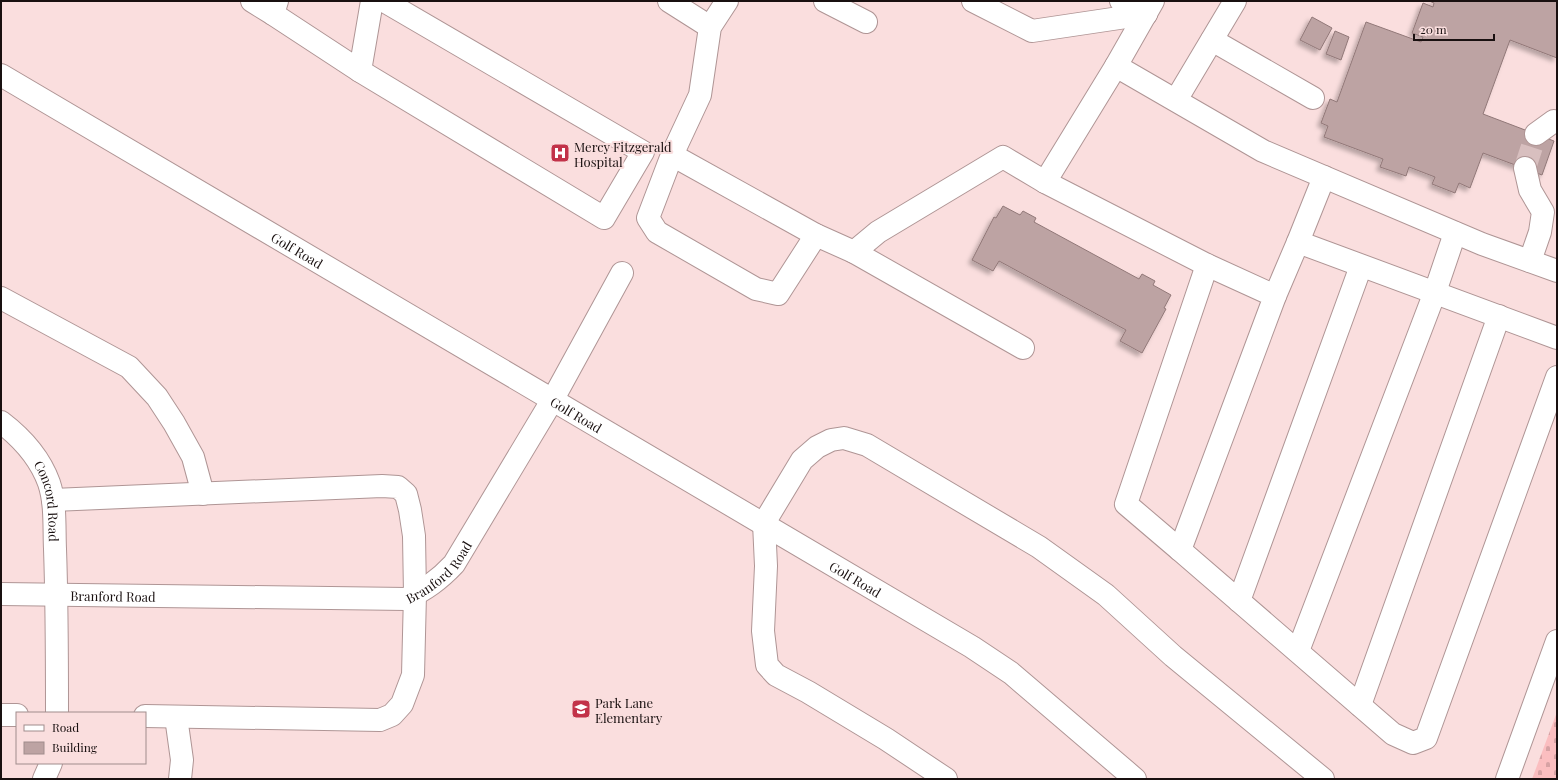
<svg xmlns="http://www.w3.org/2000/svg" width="1558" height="780" font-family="'Playfair Display',serif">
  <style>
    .cemetery { fill: url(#cemetery-stones) }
    .building { fill: #bda3a3; stroke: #917878; filter: url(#shadow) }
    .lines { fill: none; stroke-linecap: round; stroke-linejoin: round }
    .minor-tunnel { stroke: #d8bfbf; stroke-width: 22; stroke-dasharray: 22 11; stroke-linecap: butt }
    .minor-casing { stroke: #af9595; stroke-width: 24 }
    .minor { stroke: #fff; stroke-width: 22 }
    .labels { text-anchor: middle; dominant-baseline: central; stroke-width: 4; stroke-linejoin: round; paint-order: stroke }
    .poi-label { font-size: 13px; fill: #191010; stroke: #fadede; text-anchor: start }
    .street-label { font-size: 13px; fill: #191010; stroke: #fadede }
  </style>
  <defs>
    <pattern id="cemetery-stones" width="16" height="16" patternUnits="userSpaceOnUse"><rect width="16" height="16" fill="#fbbec0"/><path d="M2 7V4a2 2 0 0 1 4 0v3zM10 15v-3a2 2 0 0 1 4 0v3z" fill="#d7a2a4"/></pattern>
    <filter id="shadow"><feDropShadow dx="-3.5" dy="3.5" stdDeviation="2" flood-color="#0004"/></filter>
  </defs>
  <rect width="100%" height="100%" fill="#fadede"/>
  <!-- cemetery -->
  <polygon class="cemetery" points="1557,712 1557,779 1532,779"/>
  <!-- building -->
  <g class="building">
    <polygon points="1429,1 1557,1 1557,58 1510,40 1483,114 1554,141 1542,175 1483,153 1470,188 1459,183 1455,193 1432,184 1435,177 1409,167 1406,176 1380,167 1383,159 1324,137 1328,126 1321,123 1330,99 1337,102 1366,22 1421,42 1423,37 1412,33 1423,3 1433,7 1434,3"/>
    <polygon points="1312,17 1332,28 1320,50 1300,40"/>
    <polygon points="1335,31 1349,37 1341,60 1326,54"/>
    <polygon points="1003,206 1020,215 1023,211 1036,218 1034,222 1139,279 1142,274 1155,281 1153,285 1171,295 1164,308 1166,309 1142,353 1120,341 1126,330 999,261 993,271 972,260 994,217 996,218"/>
  </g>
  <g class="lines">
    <!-- minor-tunnel -->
    <polyline class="minor-tunnel" points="1525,168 1536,134"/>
    <!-- minor casing -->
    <g class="minor-casing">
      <g id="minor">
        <polyline points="252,1 273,14 277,1"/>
        <polyline points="669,1 710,27"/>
        <polyline points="727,1 710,27 700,95 672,155 816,235 854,252 878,232 1003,157 1045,182"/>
        <polyline points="825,1 866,22"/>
        <polyline points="973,1 1032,31 1146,14"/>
        <polyline points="1121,1 1146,14"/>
        <polyline points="1153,1 1116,66 1263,151 1482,244 1557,271"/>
        <polyline points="273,14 360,71 372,1"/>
        <polyline points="1212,40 1313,98"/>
        <polyline points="1116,66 1045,182 1207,265 1275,296 1180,550 1393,734 1413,743 1426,738 1557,377"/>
        <polyline points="360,71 604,218 643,152 384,1"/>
        <path id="s1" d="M 1,75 L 972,647 L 1011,673 L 1135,779"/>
        <polyline points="1176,100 1235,1"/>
        <polyline points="1536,134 1554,121 1557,122"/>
        <polyline points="672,155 648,218 657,232 756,289 778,294 816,235"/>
        <polyline points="1525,168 1530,190 1543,212 1540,232 1530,261"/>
        <polyline points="1324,177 1298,242 1557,338"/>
        <polyline points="854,252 1023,348"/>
        <polyline points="1275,296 1298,242"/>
        <polyline points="1,298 129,367 157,397 174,423 193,457 203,494"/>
        <path id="s2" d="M 1,422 C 22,438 40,458 49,483 C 56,504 54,528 55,549 C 57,604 57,658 57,713"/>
        <polyline points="53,500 382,486 398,487 406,494 410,510 414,536 415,594 413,675 402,704 392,715 380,720 145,716"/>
        <polyline points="1180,550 1126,504 1207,265"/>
        <path id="s3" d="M 1,594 L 406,599 C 426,589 439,580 454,564 L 553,399 L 622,273"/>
        <polyline points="1239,601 1361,266"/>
        <polyline points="1298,651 1435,292 1455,233"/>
        <polyline points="1360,705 1499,316"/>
        <polyline points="1,715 17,715"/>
        <polyline points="176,717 182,760 180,779"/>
        <polyline points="44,779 51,763"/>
        <polyline points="946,779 886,739 808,692 776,675 767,665 763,631 766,566 764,523 802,460 817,447 831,440 844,438 867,445 1039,547 1106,595 1173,656 1323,779"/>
        <polyline points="1507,779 1557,641"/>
      </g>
    </g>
    <!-- minor -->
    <use href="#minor" class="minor"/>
  </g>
  <!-- icons -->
  <defs>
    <g id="hospital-square" transform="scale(1)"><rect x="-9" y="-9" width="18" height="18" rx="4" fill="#c23249" stroke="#fadede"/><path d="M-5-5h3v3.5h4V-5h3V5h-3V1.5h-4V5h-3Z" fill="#fff"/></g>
    <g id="school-square" transform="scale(1)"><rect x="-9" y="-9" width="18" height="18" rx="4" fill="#c23249" stroke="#fadede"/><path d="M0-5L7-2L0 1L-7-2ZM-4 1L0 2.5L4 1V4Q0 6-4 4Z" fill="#fff"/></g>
  </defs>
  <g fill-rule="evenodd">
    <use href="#hospital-square" x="560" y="153"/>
    <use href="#school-square" x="581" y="709"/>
  </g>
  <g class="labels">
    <!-- poi labels -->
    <g class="poi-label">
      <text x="574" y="146">Mercy Fitzgerald<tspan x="574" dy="15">Hospital</tspan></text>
      <text x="595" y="702">Park Lane<tspan x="595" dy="15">Elementary</tspan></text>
    </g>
    <!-- street labels -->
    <g class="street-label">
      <text stroke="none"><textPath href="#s1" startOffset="344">Golf Road</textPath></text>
      <text stroke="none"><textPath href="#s1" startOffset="668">Golf Road</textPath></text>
      <text stroke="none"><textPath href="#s2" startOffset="96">Concord Road</textPath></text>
      <text stroke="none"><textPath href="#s3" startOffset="448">Branford Road</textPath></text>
      <text stroke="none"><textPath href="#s1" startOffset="992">Golf Road</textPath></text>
      <text stroke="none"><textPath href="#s3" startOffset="112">Branford Road</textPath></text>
    </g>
  </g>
  <!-- border -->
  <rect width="1558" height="780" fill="none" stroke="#191010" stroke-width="4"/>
  <!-- legend -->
  <rect x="16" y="712" width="130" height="52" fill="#fadede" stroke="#a08c8c"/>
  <rect x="24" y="725" width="20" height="6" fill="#ffffff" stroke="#a08c8c"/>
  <text x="52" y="732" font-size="12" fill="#191010">Road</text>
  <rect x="24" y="742" width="20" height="12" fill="#bda3a3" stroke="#a08c8c"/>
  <text x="52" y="752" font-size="12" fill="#191010">Building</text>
  <!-- scale -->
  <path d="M1414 34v6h80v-6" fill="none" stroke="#191010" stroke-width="2"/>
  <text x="1420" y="34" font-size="12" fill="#191010" stroke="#fadede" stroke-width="3" paint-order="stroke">20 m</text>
</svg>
